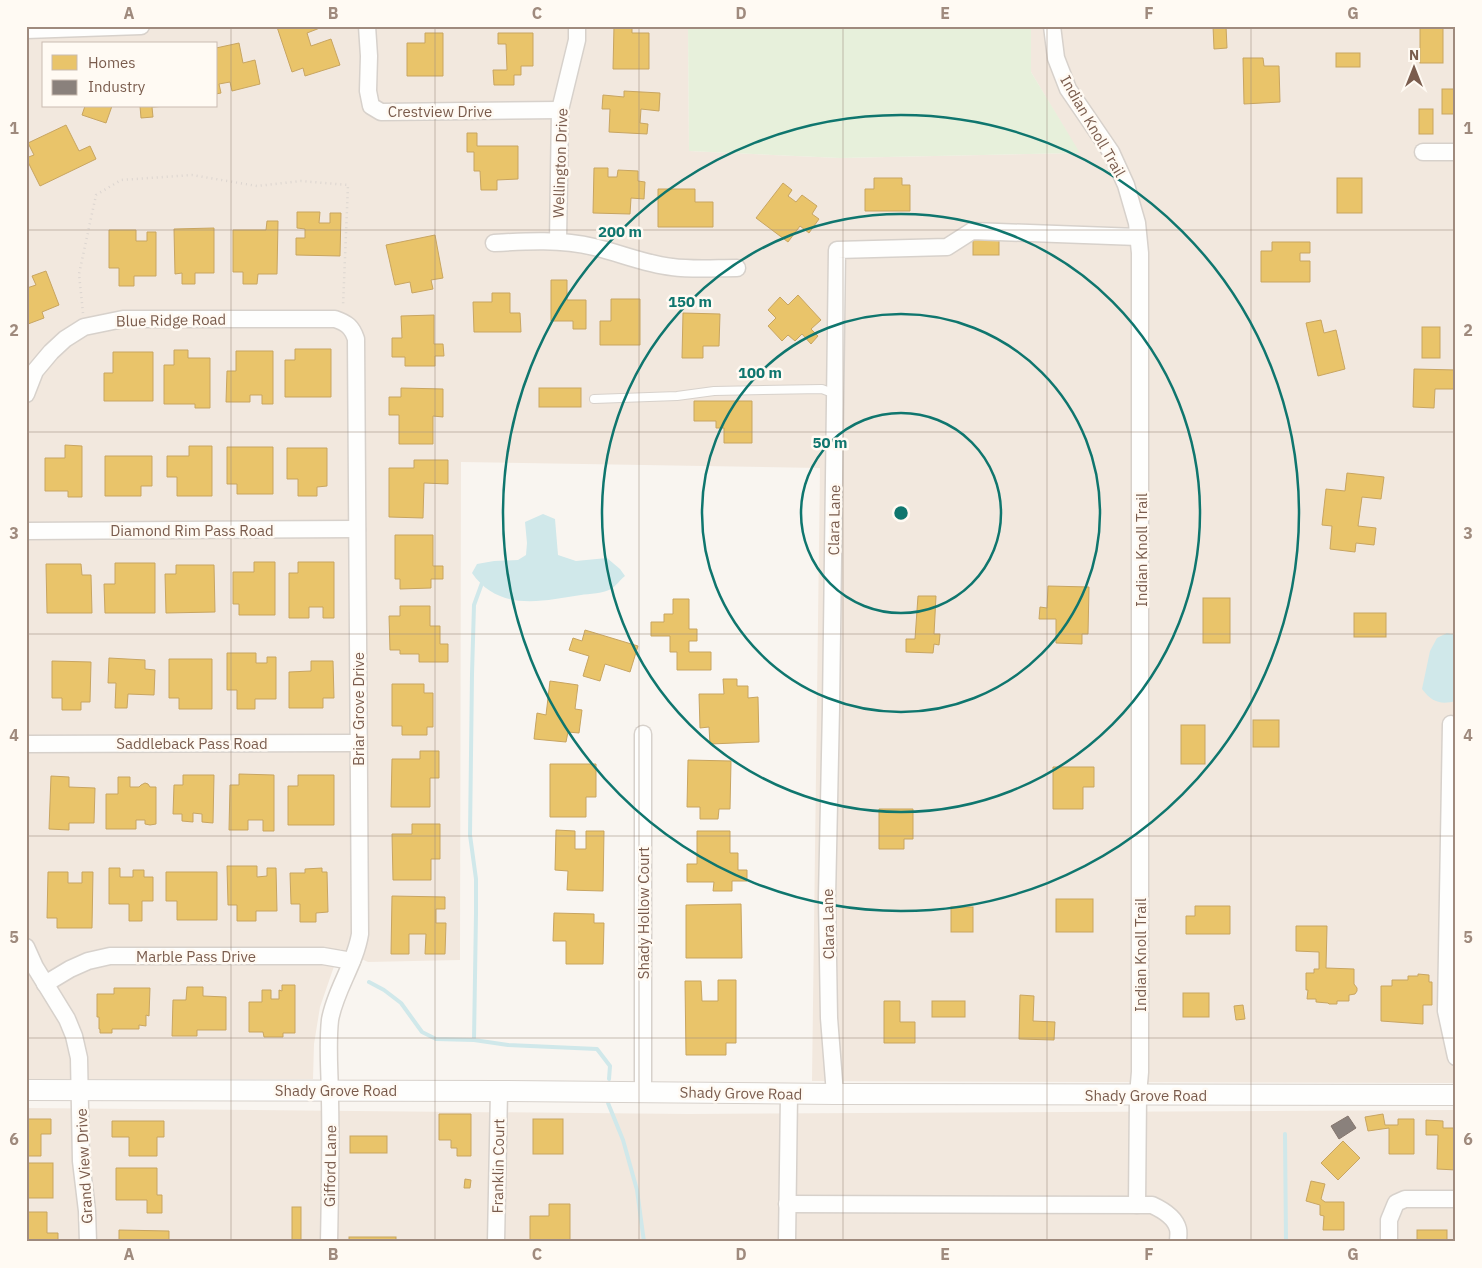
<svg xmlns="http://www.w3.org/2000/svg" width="1482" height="1268" font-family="'IBM Plex Sans',sans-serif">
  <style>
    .residential { fill: #f2e8de; fill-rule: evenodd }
    .green { fill: #e7f0db }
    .water { fill: #d0e8ea }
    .homes { fill: #e9c46a; stroke: #c8a561 }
    .industry { fill: #8a817c; stroke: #85766e }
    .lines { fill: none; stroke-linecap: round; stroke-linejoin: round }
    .stream { stroke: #d0e8ea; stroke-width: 4 }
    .service-casing { stroke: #d7d1cb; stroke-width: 10 }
    .minor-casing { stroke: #d7d1cb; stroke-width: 19 }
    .tertiary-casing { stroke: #d7d1cb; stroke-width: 22 }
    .path { stroke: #dcd5d0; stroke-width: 2.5; stroke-dasharray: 1 4; stroke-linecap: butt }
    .service { stroke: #fefefd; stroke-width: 8 }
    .minor { stroke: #fefefd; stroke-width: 16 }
    .tertiary { stroke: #fefefd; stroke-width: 20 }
    .grid { fill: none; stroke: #9f8a7d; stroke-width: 1; stroke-opacity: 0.55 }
    .ring { fill: none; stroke: #0f766e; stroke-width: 2.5 }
    .labels { text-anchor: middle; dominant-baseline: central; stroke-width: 5; stroke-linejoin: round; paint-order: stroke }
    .street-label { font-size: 15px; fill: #7a5c4d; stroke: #fffaf3 }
    .centre { fill: #0f766e; stroke: #fffaf3; stroke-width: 2.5 }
    .ring-label { font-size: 15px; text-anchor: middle; font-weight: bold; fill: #0f766e; stroke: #fffaf3; stroke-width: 5; stroke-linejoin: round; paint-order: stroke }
    .neatline { fill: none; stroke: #9f8a7d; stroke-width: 2 }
    .grid-label { font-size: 16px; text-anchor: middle; font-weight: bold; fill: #9f8a7d }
  </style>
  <rect width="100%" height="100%" fill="#f9f5f0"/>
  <!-- residential -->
  <g class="residential">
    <path d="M 26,26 L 688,26 L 689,151 L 840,158 L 1079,153 L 1031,72 L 1031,26 L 1456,26 L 1456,1083 L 812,1081 L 820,468 L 461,462 L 460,960 L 368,962 L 340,949 L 320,1007 L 314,1044 L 313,1079 L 26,1079 ZM 44,44 L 216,44 L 216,106 L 44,106 Z"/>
    <polygon points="26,1108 689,1114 1456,1110 1456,1242 26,1242"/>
  </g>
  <!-- green -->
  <polygon class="green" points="688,26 1031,26 1031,72 1080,153 840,158 689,151"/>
  <!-- water -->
  <g class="water">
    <path d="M 543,514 L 555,519 L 558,555 L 576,561 L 607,558 L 620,569 L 625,576 C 620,580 616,586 611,589 C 605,593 588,594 581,595 C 542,601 499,612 472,573 L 477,564 L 494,561 L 518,560 L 526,555 L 527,543 L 525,522 Z"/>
    <path d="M 1447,633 L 1456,635 L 1456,701 C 1440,705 1432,702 1422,689 L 1430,651 L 1437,638 Z"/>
  </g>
  <!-- homes -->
  <g class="homes">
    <polygon points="281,26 325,26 307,33 311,46 331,39 340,65 305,76 303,68 292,72 277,27"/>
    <polygon points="614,26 632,26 632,33 649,33 649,69 613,69"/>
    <polygon points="1213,26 1226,26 1227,48 1214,49"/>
    <rect x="1420" y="26" width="23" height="37"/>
    <polygon points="425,33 443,33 443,76 407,76 407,43 425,43"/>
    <polygon points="498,33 533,33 533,66 521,66 521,75 514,75 514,85 494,85 493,70 507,70 506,44 498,44"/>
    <polygon points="239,43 243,63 255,60 260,84 232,91 230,82 219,84 221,93 216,94 216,48"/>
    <rect x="1336" y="53" width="24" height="14"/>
    <polygon points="1243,58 1263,58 1264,66 1279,66 1280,102 1244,104"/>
    <rect x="1442" y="89" width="14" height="25"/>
    <polygon points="624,91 660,93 659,111 641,109 640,123 648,124 647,134 609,132 610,109 602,109 603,95 624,97"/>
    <polygon points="85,106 112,106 106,123 82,115"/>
    <polygon points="140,106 168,106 152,107 153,117 141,118"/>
    <rect x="1419" y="109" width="14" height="25"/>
    <polygon points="66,125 79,151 90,146 96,159 40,186 26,158 34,155 28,143"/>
    <polygon points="467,133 477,133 477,146 518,146 518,179 497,180 497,190 481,190 480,171 474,171 474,152 467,152"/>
    <polygon points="594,168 608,168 608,177 617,177 618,170 638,171 638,181 645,182 644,199 631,198 630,214 593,213"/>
    <polygon points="874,178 902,178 902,185 910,185 910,211 865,211 865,189 874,189"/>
    <rect x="1337" y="178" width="25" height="35"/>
    <polygon points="783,183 792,190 788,196 796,202 802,195 817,206 812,214 819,219 809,233 800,226 788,242 756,218"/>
    <polygon points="658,189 695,189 695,202 713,202 713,227 658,227"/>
    <polygon points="297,212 320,212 319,223 330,223 330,213 341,213 340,256 296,255 296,238 305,238 305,229 297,228"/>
    <polygon points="267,221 278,221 277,274 258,274 257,284 243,284 243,272 233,272 233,230 266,230"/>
    <polygon points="214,228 214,273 195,273 195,284 182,284 182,273 175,274 174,229"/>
    <polygon points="109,230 136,230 136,241 147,241 147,232 156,232 156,276 134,276 134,286 119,286 119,268 109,268"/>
    <polygon points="435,235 443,278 431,280 433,289 412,293 410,282 395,285 386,245"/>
    <rect x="973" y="235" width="26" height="20"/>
    <polygon points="1272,242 1310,242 1310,253 1300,253 1300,261 1310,261 1310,282 1261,282 1261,251 1272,251"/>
    <polygon points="46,271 59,305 42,312 44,318 28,324 26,319 26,287 27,288 36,285 32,276"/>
    <polygon points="551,280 567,280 567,300 586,300 586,329 573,329 573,321 551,321"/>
    <polygon points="492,293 510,293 510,313 520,313 521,332 474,332 473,302 492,302"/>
    <polygon points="798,295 821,320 811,329 818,336 811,344 802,334 795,341 788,335 782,341 768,326 776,318 768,310 780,297 788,305"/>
    <polygon points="611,299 640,299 640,345 600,345 600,321 611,321"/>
    <polygon points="683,313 720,314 719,346 703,346 703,358 682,358"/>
    <polygon points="434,315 434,344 443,344 444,356 435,356 435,366 405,366 405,357 392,357 392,338 402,338 401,316"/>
    <polygon points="1321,320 1324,333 1336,330 1345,369 1318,376 1306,323"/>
    <rect x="1422" y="327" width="18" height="31"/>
    <polygon points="295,349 331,349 331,397 285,397 285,360 295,360"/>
    <polygon points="174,350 188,350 188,358 210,358 210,408 195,408 195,404 164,404 164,365 174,365"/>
    <polygon points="236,351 273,351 273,404 262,404 262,395 250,395 250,402 226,402 227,371 236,371"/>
    <polygon points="113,352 153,352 153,401 104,401 104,373 113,373"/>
    <polygon points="1414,369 1456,370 1456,389 1435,389 1434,408 1413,407"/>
    <polygon points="401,388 443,389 443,417 433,416 433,444 399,444 399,415 389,415 389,397 401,397"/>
    <rect x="539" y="388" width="42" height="19"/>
    <polygon points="694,401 752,401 752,443 724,443 724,428 716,428 716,421 694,421"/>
    <polygon points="65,445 82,446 82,497 68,497 68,491 45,491 45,458 65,458"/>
    <polygon points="189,446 212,446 212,496 177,496 177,477 167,477 167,456 189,456"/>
    <polygon points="227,447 273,447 273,494 237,494 237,484 227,484"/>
    <polygon points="287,448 327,448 327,486 317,487 317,496 298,496 298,479 287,479"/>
    <polygon points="105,456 152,456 152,486 141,486 141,496 105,496"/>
    <polygon points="414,460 448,460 448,484 424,483 423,518 389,517 389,468 414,468"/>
    <polygon points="1347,473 1384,477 1381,499 1362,497 1358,526 1376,528 1374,545 1356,543 1355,552 1330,549 1332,526 1322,525 1326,489 1345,491"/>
    <polygon points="395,535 433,535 433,566 443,566 443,579 431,579 431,588 400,589 400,579 395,579"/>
    <polygon points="254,562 275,562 275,615 239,615 239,604 233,604 233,572 254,572"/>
    <polygon points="298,562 334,562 334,618 323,618 323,607 309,607 309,618 289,618 289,573 298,573"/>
    <polygon points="115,563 155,563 155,613 105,613 104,584 115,584"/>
    <polygon points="46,564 81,564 82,575 91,575 92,613 47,613"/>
    <polygon points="176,565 214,565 215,612 166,613 165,574 176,574"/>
    <polygon points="1048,586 1089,587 1088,634 1082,634 1082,644 1056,643 1056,619 1039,619 1040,607 1047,608"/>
    <polygon points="918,596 936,596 934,634 940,634 939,645 934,644 933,653 906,652 906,639 915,639"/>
    <rect x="1203" y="598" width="27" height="45"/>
    <polygon points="673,599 689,599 689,629 697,629 697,641 689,641 689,652 711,652 711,670 677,670 677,652 670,652 670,636 651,636 651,622 664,622 664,614 673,614"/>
    <polygon points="400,606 430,606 430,626 440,626 440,644 448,644 448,662 419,662 419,654 400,654 400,650 390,650 389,616 400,616"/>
    <rect x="1354" y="613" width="32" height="24"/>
    <polygon points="585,630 638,646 630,672 605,664 600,681 583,676 589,656 569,650 573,638 582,641"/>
    <polygon points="227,653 256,653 256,663 267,663 267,657 276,657 276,699 255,699 255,709 237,709 237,690 227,690"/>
    <polygon points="109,658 145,660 145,669 155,670 154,695 128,694 127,708 115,708 116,683 108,683"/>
    <polygon points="169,659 212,659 212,709 179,709 179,698 169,698"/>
    <polygon points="52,661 91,662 90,702 81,702 81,710 62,710 62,698 52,698"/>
    <polygon points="311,661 333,661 334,698 323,698 323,708 289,708 289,672 311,671"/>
    <polygon points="723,679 737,679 737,686 748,686 748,698 758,697 759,742 710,744 709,727 700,728 699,694 724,694"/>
    <polygon points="550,681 578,685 575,709 582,710 579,733 568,732 566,742 534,739 537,713 546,715"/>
    <polygon points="392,684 424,684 424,693 433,693 433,727 427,727 427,735 402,735 402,726 392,726"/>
    <rect x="1253" y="720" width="26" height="27"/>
    <rect x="1181" y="725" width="24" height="39"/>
    <polygon points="420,751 439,751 439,778 430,778 430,807 391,807 392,759 420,759"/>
    <polygon points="688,760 731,761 730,809 719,809 718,819 700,819 700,807 687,807"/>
    <polygon points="550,764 596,764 596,797 586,797 586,817 550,817"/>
    <polygon points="1053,767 1094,767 1094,787 1083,787 1083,809 1053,809"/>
    <polygon points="239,774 274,775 274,831 263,831 263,820 248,820 248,830 229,830 230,785 239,785"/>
    <polygon points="183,775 214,775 213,823 202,822 202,814 193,813 193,822 182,821 182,814 173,814 174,785 183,785"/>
    <polygon points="298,775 334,775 334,825 288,825 288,786 298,786"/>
    <polygon points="51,776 69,777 69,787 95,788 94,823 69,823 69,830 49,829"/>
    <polygon points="118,777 130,777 130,787 139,787 141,785 145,783 148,784 150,787 156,787 156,824 150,825 145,824 145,820 136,820 136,829 106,829 106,794 118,794"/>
    <polygon points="879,809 913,809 913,839 904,839 904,849 879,849"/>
    <polygon points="412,824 440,824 440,859 431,859 431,880 393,880 392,834 412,834"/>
    <polygon points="556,830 575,831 575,849 586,849 586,831 604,831 603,891 567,890 568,871 555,870"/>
    <polygon points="697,831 730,831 730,853 738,853 738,870 747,870 747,881 732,881 732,891 713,891 714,882 687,882 687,864 697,864"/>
    <polygon points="227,866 257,866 257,877 267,876 267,868 276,868 277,911 256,911 256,921 237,921 237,905 228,905"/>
    <polygon points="109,868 120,868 120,877 133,877 133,870 144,870 144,877 153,877 153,901 142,901 142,921 129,921 129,904 109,904"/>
    <polygon points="322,868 322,872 327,872 328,912 316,913 316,922 300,922 300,904 291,904 290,873 305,873 305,869"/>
    <polygon points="48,872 68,872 68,883 82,883 82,872 93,872 92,928 57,928 57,918 47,918"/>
    <polygon points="166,872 217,872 217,920 177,920 177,901 166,901"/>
    <polygon points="392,896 445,897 445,909 436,909 436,923 446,923 445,954 425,954 426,934 409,934 409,954 391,954"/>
    <rect x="1056" y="899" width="37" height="33"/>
    <polygon points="741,904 742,958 686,958 686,905"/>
    <polygon points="1195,906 1230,906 1230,934 1186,934 1186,916 1195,916"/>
    <rect x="951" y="907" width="22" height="25"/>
    <polygon points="554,913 594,914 594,923 604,923 603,964 566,964 566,941 553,941"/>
    <polygon points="1296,926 1327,926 1326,968 1354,969 1354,984 1357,988 1357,991 1355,994 1349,995 1349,1001 1337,1001 1337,1004 1329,1004 1328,1003 1316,1002 1316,999 1307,999 1308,990 1306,990 1306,973 1314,973 1314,969 1319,969 1319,952 1296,951"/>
    <polygon points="1418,974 1429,975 1429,982 1432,982 1432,1005 1423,1005 1423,1024 1381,1021 1381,986 1392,986 1392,980 1408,980 1408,976 1418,976"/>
    <polygon points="718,980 736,980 736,1043 726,1043 726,1055 686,1055 685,981 701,981 702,1001 718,1001"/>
    <polygon points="282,985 295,985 295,1033 283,1033 283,1037 264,1037 263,1032 249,1032 249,1002 262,1002 262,990 271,990 271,999 279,999 279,990 282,991"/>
    <polygon points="187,987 203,987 203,996 226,997 226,1030 197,1030 197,1036 172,1036 173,1000 186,1000"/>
    <polygon points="114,988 150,988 149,1016 146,1015 146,1026 139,1025 139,1029 112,1029 112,1033 100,1033 100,1029 99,1029 99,1017 97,1017 97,994 114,994"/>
    <rect x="1183" y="993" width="26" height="24"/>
    <polygon points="1020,995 1034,996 1033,1021 1055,1022 1054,1040 1019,1039"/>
    <polygon points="884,1001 900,1001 900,1022 915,1022 915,1043 884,1043"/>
    <rect x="932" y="1001" width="33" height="16"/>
    <polygon points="1243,1005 1245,1019 1236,1020 1234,1006"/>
    <polygon points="439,1114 471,1114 471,1156 457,1156 457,1148 451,1148 451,1140 439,1140"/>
    <polygon points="1383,1114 1385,1125 1398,1125 1398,1119 1414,1119 1414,1154 1389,1154 1389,1128 1368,1131 1365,1117"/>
    <polygon points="26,1119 51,1119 51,1134 41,1134 41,1156 26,1156"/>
    <rect x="533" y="1119" width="30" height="35"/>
    <polygon points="1426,1120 1443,1121 1443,1128 1456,1128 1456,1170 1437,1169 1438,1135 1426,1135"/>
    <polygon points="112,1121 164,1121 164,1137 157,1137 157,1156 129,1156 129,1137 112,1137"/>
    <rect x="350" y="1136" width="37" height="17"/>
    <polygon points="1343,1141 1360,1158 1338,1180 1321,1163"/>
    <rect x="26" y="1163" width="27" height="35"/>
    <polygon points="116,1168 157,1168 157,1195 162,1195 162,1213 147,1213 147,1200 116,1200"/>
    <polygon points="465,1179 471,1180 470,1188 464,1188"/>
    <polygon points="1311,1181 1325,1184 1321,1199 1325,1202 1344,1202 1344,1230 1323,1230 1324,1216 1320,1215 1320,1205 1306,1201"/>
    <polygon points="549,1204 570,1204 570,1242 530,1242 530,1216 549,1216"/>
    <rect x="292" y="1207" width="9" height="35"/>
    <polygon points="26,1212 47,1212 47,1233 58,1233 58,1242 26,1242"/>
    <polygon points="119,1230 169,1231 169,1242 119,1242"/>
    <rect x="1417" y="1230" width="30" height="12"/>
    <rect x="349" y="1237" width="47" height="5"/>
    <rect x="1322" y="1241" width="34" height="1"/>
  </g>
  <!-- industry -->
  <polygon class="industry" points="1348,1116 1356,1128 1339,1139 1331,1126"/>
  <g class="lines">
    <!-- stream -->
    <g class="stream">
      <polyline points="482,583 474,605 472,674 470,835 476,879 476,913 474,1040 508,1045 597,1049 610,1066 609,1079"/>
      <polyline points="369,982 384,990 401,1003 422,1032 436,1039 474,1040"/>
      <polyline points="608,1103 623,1140 637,1190 644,1242"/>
      <polyline points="1285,1134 1286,1242"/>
    </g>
    <!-- service casing -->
    <g class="service-casing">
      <polyline id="service" points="594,399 677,396 714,391 822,389 835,394"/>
    </g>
    <!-- minor casing -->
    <g class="minor-casing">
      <g id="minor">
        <polyline points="367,26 369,56 368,91 371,106 381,112 560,110"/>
        <polyline points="1052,26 1056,58 1068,89 1111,152 1126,185 1137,223 1140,253 1140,1072 1138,1095 1137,1205"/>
        <polyline points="26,30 141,26"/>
        <polyline points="1423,152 1456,152"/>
        <polyline points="558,241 560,110 577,40 577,26"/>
        <path d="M 494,243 C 527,241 561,239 594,247 C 620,253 645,264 672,267 C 693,270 716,268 737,268"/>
        <path d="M 26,394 L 35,371 L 51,352 L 65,339 L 84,327 L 123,319 L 335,319 C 347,323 352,327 356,339 L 360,934 C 355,965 335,990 330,1020 C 327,1047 330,1074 330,1100 C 331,1147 330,1195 329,1242"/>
        <polyline points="26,531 357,529"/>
        <polyline points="1451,724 1446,1011 1456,1057"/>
        <polyline points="26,744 357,743"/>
        <polyline points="26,947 35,967 67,1019 74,1036 79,1058 81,1161 87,1211 88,1242"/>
        <polyline points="45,984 70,969 88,961 110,956 323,956 352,961"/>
        <polyline points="643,1092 643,734"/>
        <polyline points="835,1094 829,1018 827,898 831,708 837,250 947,247 972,231 1138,237"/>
        <path d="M 787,1204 L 1152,1205 C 1163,1210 1175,1217 1178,1229 C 1179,1233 1178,1238 1178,1242"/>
        <polyline points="496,1242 499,1091"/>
        <polyline points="787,1242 789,1094"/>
        <polyline points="1389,1242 1389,1220 1396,1203 1405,1199 1456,1199"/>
      </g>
    </g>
    <!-- tertiary casing -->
    <g class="tertiary-casing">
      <polyline id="tertiary" points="26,1090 499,1091 835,1094 1456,1095"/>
    </g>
    <!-- path -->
    <polyline class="path" points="83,313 79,274 96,195 121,180 192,175 257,186 301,181 348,185 343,306"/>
    <!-- service -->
    <use href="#service" class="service"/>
    <!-- minor -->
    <use href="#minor" class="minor"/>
    <!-- tertiary -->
    <use href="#tertiary" class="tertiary"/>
  </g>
  <!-- grid -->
  <path class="grid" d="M 231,26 L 231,1242M 435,26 L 435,1242M 639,26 L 639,1242M 843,26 L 843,1242M 1047,26 L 1047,1242M 1251,26 L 1251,1242M 26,230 L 1456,230M 26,432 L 1456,432M 26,634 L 1456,634M 26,836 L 1456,836M 26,1038 L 1456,1038"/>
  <!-- distance rings -->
  <g class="ring">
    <circle cx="901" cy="513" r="100"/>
    <circle cx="901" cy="513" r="199"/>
    <circle cx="901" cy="513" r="299"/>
    <circle cx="901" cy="513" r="398"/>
  </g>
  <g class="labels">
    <!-- street labels -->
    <g class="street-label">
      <text x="440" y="111">Crestview Drive</text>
      <text transform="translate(1093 126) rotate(60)">Indian Knoll Trail</text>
      <text transform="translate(560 163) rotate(-88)">Wellington Drive</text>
      <text transform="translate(171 320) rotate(-1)">Blue Ridge Road</text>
      <text transform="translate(834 520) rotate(-89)">Clara Lane</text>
      <text x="192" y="530">Diamond Rim Pass Road</text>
      <text transform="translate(1141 550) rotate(-90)">Indian Knoll Trail</text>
      <text transform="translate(358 709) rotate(-90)">Briar Grove Drive</text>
      <text x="192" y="743">Saddleback Pass Road</text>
      <text transform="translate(643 913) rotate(-90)">Shady Hollow Court</text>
      <text transform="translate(828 924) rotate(-91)">Clara Lane</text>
      <text transform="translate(1140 955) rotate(-90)">Indian Knoll Trail</text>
      <text x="196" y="956">Marble Pass Drive</text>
      <text x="336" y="1090">Shady Grove Road</text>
      <text transform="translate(741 1093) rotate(1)">Shady Grove Road</text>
      <text x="1146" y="1095">Shady Grove Road</text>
      <text transform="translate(84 1166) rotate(-93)">Grand View Drive</text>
      <text transform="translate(330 1166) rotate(-89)">Gifford Lane</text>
      <text transform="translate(498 1166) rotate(-89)">Franklin Court</text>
    </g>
  </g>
  <circle cx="901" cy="513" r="8" class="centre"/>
  <g class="ring-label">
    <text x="620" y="237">200 m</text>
    <text x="690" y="307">150 m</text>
    <text x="760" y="378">100 m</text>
    <text x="830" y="448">50 m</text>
  </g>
  <!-- border -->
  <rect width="1482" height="1268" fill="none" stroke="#fffaf3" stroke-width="55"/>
  <!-- legend -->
  <rect x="42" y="42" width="175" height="65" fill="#fffaf3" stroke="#cabbb1"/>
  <rect x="52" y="55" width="25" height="15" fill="#e9c46a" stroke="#cabbb1"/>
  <text x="88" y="68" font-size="15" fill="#7a5c4d">Homes</text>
  <rect x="52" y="80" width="25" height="15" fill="#8a817c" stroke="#cabbb1"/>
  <text x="88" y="92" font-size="15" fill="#7a5c4d">Industry</text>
  <!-- north arrow -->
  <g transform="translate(1414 68)" stroke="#fffaf3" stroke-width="4" paint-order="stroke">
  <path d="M0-4L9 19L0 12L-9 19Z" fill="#7a5c4d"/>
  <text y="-8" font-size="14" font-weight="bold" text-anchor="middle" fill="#7a5c4d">N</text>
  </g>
  <rect x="28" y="28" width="1426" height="1212" class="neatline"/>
  <g class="grid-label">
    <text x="129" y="19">A</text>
    <text x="333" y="19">B</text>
    <text x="537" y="19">C</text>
    <text x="741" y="19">D</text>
    <text x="945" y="19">E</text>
    <text x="1149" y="19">F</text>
    <text x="1353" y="19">G</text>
    <text x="14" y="134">1</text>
    <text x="1468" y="134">1</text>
    <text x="14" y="336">2</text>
    <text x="1468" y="336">2</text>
    <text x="14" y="539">3</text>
    <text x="1468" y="539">3</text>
    <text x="14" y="741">4</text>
    <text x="1468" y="741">4</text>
    <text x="14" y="943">5</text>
    <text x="1468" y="943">5</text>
    <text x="14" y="1145">6</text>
    <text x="1468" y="1145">6</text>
    <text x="129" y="1260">A</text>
    <text x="333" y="1260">B</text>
    <text x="537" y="1260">C</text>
    <text x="741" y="1260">D</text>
    <text x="945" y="1260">E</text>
    <text x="1149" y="1260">F</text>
    <text x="1353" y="1260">G</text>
  </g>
</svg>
